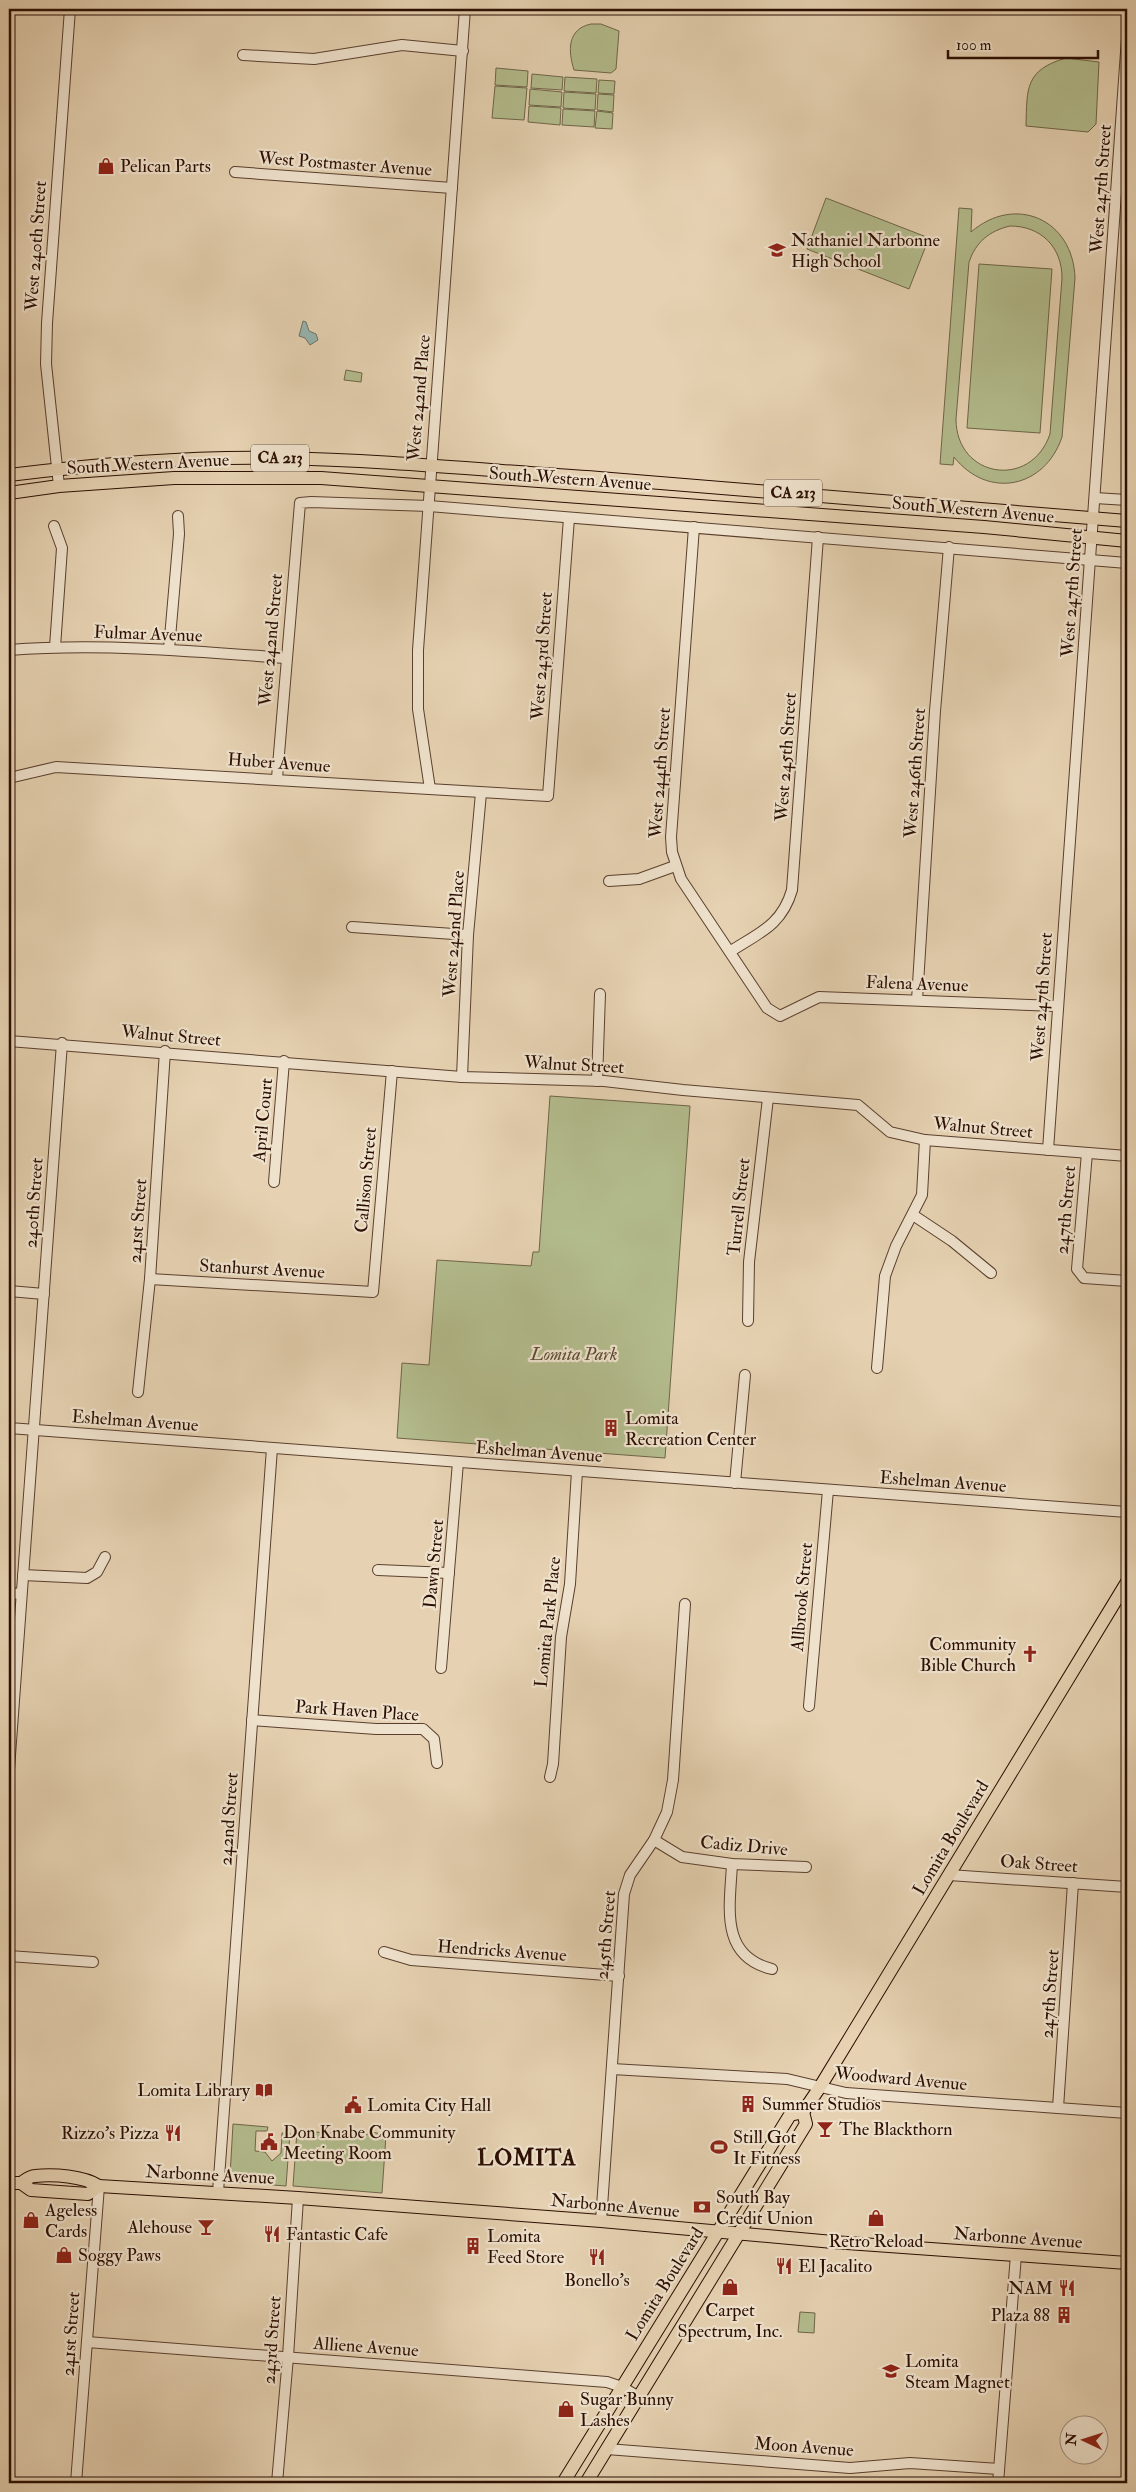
<svg xmlns="http://www.w3.org/2000/svg" width="1136" height="2492" font-family="'IM FELL Double Pica',serif">
  <style>
    .green { fill: #b3bc8d; stroke: #6f6548; fill-rule: evenodd }
    .water { fill: #97b6b2; stroke: #6c736c }
    .lines { fill: none; stroke-linecap: round; stroke-linejoin: round }
    .minor-casing { stroke: #5a3f2e; stroke-width: 12 }
    .major-casing { stroke: #2b0e02; stroke-width: 14 }
    .minor { stroke: #efe2cd; stroke-width: 10 }
    .major { stroke: #e6d2b2; stroke-width: 12 }
    .labels { text-anchor: middle; dominant-baseline: central; stroke-width: 4.5; stroke-linejoin: round; paint-order: stroke }
    .shield { fill: #efe2cd; stroke: #664e3f; stroke-width: 1 }
    .shield-label { font-size: 16px; font-weight: bold; fill: #2b0e02 }
    .street-label { font-size: 18px; fill: #2b0e02; stroke: #efe2cd }
    .poi-label { font-size: 18px; fill: #2b0e02; stroke: #efe2cd; text-anchor: start }
    .park-label { font-size: 18px; font-style: italic; fill: #5b4b33; stroke: #efe2cd }
    .district-label { font-size: 22px; font-weight: bold; letter-spacing: 1px; fill: #2b0e02; stroke: #efe2cd }
  </style>
  <rect width="100%" height="100%" fill="#e6d2b2"/>
  <filter id="stains"><feTurbulence type="fractalNoise" baseFrequency=".004" numOctaves="4"/><feColorMatrix values="0 0 0 0 .2 0 0 0 0 .09 0 0 0 0 .02 0 0 0 .5 -.17"/></filter>
  <radialGradient id="worn" r=".72"><stop offset=".6" stop-color="#630" stop-opacity="0"/><stop offset="1" stop-color="#630" stop-opacity=".3"/></radialGradient>
  <!-- green -->
  <g class="green">
    <path d="M 591,24 L 601,24 L 619,31 L 616,69 L 611,73 L 574,70 C 568,51 567,29 591,24 Z"/>
    <path d="M 1066,58 L 1099,62 L 1096,124 L 1088,132 L 1026,126 C 1027,88 1025,70 1066,58 Z"/>
    <polygon points="496,68 528,71 527,87 495,85"/>
    <polygon points="532,74 563,77 562,90 531,88"/>
    <polygon points="565,77 597,79 596,93 564,91"/>
    <polygon points="599,80 615,81 614,94 598,93"/>
    <polygon points="495,86 527,88 524,120 492,118"/>
    <polygon points="530,89 562,92 561,107 529,105"/>
    <polygon points="564,92 596,94 595,110 563,108"/>
    <polygon points="598,94 614,95 613,112 597,110"/>
    <polygon points="529,106 561,108 560,125 528,122"/>
    <polygon points="563,109 595,111 594,127 562,125"/>
    <polygon points="597,111 613,113 612,129 595,128"/>
    <polygon points="826,198 929,238 909,289 807,249"/>
    <path d="M 959,208 L 972,209 L 971,232 C 1015,194 1073,219 1075,278 L 1062,437 C 1045,488 988,500 954,457 L 953,465 L 940,464 ZM 1010,226 C 1041,226 1062,247 1062,278 L 1050,434 C 1031,490 956,478 956,419 L 969,262 C 976,242 989,231 1010,226 Z"/>
    <polygon points="979,264 1052,269 1040,433 967,428"/>
    <polygon points="346,370 362,373 361,382 344,380"/>
    <polygon points="550,1096 690,1106 665,1458 397,1438 402,1363 429,1365 437,1260 531,1266 533,1252 539,1252"/>
    <polygon points="233,2124 268,2127 267,2131 256,2131 255,2151 265,2152 272,2161 281,2153 282,2133 290,2133 286,2186 234,2182 230,2176"/>
    <polygon points="333,2129 343,2132 352,2131 356,2135 366,2135 372,2132 386,2135 382,2193 293,2186 297,2131 331,2133"/>
    <polygon points="800,2312 815,2313 814,2333 798,2332"/>
  </g>
  <!-- water -->
  <polygon class="water" points="303,321 306,322 309,331 316,334 318,340 310,345 305,338 299,336"/>
  <g class="lines">
    <!-- minor casing -->
    <g class="minor-casing">
      <g id="minor">
        <polyline points="243,55 314,59 402,45 463,51"/>
        <polyline points="235,172 452,188"/>
        <polyline points="59,486 46,364 47,323 70,9"/>
        <polyline points="1095,498 1127,500"/>
        <polyline points="54,526 62,548 55,647"/>
        <polyline points="694,527 671,837 672,852 681,879 767,1008 780,1016 819,997 1057,1006"/>
        <polyline points="169,649 179,534 178,516"/>
        <path d="M 9,650 C 101,643 193,651 285,658"/>
        <polyline points="9,778 56,767 548,796 569,518"/>
        <polyline points="277,778 300,503 311,502 429,506 1127,563"/>
        <polyline points="430,789 418,709 418,650 465,9"/>
        <polyline points="609,881 639,879 675,866"/>
        <polyline points="352,927 468,935"/>
        <path d="M 731,951 C 759,933 782,925 792,890 L 818,537"/>
        <polyline points="917,1000 935,711 949,547"/>
        <polyline points="9,1041 462,1077 604,1081 683,1090 858,1105 890,1132 925,1140 1127,1156"/>
        <polyline points="462,1077 468,935 481,793"/>
        <polyline points="597,1081 600,994"/>
        <polyline points="1048,1150 1127,38"/>
        <polyline points="1087,1153 1077,1269 1084,1278 1127,1281"/>
        <polyline points="274,1182 284,1061"/>
        <polyline points="913,1215 952,1241 991,1273"/>
        <polyline points="150,1279 373,1292 392,1071"/>
        <polyline points="9,1291 44,1294"/>
        <polyline points="748,1321 749,1262 768,1098"/>
        <polyline points="877,1368 885,1276 896,1246 922,1195 925,1140"/>
        <polyline points="138,1392 150,1279 165,1051"/>
        <polyline points="9,1428 1127,1512"/>
        <polyline points="735,1483 745,1375"/>
        <polyline points="378,1570 449,1573"/>
        <polyline points="23,1575 87,1578 97,1572 105,1557"/>
        <polyline points="9,1593 21,1594"/>
        <polyline points="441,1668 458,1462"/>
        <polyline points="809,1706 828,1490"/>
        <polyline points="252,1720 376,1729 423,1729 434,1739 437,1763"/>
        <polyline points="9,1769 62,1043"/>
        <polyline points="550,1777 553,1764 561,1637 570,1584 577,1471"/>
        <polyline points="654,1840 682,1857 732,1864 806,1867"/>
        <path d="M 732,1864 C 730,1906 719,1956 772,1969"/>
        <polyline points="949,1875 1127,1887"/>
        <polyline points="384,1952 411,1960 619,1976"/>
        <polyline points="9,1956 93,1962"/>
        <polyline points="612,2069 787,2079 846,2093 1127,2113"/>
        <polyline points="1058,2108 1073,1883"/>
        <polyline points="218,2192 272,1448"/>
        <polyline points="601,2221 624,1894 630,1875 654,1840 667,1812 673,1780 685,1604"/>
        <polyline points="87,2342 607,2382 622,2387 639,2397"/>
        <polyline points="607,2449 850,2468 910,2463 999,2469"/>
        <polyline points="76,2483 99,2186"/>
        <polyline points="277,2483 288,2357 298,2198"/>
        <polyline points="998,2483 1016,2255"/>
      </g>
    </g>
    <!-- major casing -->
    <g class="major-casing">
      <g id="major">
        <path d="M 9,475 C 98,464 188,456 279,458 C 386,460 492,471 599,478 C 775,491 951,505 1127,521"/>
        <polyline points="9,493 59,486 174,478 321,478 984,527 1127,541"/>
        <polyline points="9,2183 21,2183 31,2190 88,2194 99,2186"/>
        <path d="M 21,2183 C 25,2180 30,2176 35,2176 C 54,2174 83,2176 99,2186 L 298,2198 L 601,2221 L 833,2242 L 1127,2263"/>
        <polyline points="563,2483 790,2115 803,2112 820,2087 1127,1582"/>
        <polyline points="586,2483 806,2124 803,2112"/>
      </g>
    </g>
    <!-- minor -->
    <use href="#minor" class="minor"/>
    <!-- major -->
    <use href="#major" class="major"/>
  </g>
  <!-- icons -->
  <defs>
    <g id="shop-bare" transform="scale(1.35)"><path d="M-5-2.5h2.3a2.7 3.5 0 0 1 5.4 0H5L5.5 6h-11ZM-1.5-2.5h3a1.5 2.3 0 0 0-3 0Z" fill="#8f2418" stroke="#efe2cd" stroke-width="2.5" paint-order="stroke"/></g>
    <g id="school-bare" transform="scale(1.35)"><path d="M0-5L7-2L0 1L-7-2ZM-4 1L0 2.5L4 1V4Q0 6-4 4Z" fill="#8f2418" stroke="#efe2cd" stroke-width="2.5" paint-order="stroke"/></g>
    <g id="building-bare" transform="scale(1.35)"><path d="M-4-6H4V6H1V3H-1V6H-4ZM-2.5-4.3h1.7v1.8h-1.7ZM.8-4.3h1.7v1.8H.8ZM-2.5-1h1.7V.8h-1.7ZM.8-1h1.7V.8H.8Z" fill="#8f2418" stroke="#efe2cd" stroke-width="2.5" paint-order="stroke"/></g>
    <g id="church-bare" transform="scale(1.35)"><path d="M-1.2-6h2.4v3.5h3.3v2.4h-3.3V6h-2.4V-.1h-3.3v-2.4h3.3Z" fill="#8f2418" stroke="#efe2cd" stroke-width="2.5" paint-order="stroke"/></g>
    <g id="library-bare" transform="scale(1.35)"><path d="M-6-4Q-3-5.5-.7-3.5V5Q-3 3-6 4ZM6-4Q3-5.5 .7-3.5V5Q3 3 6 4Z" fill="#8f2418" stroke="#efe2cd" stroke-width="2.5" paint-order="stroke"/></g>
    <g id="civic-bare" transform="scale(1.35)"><path d="M-.6-6.5H3V-4.5H.6V-3L4-1V1h2V6H-6V1h2V-1L-.6-3ZM-1.2 2.5V6h2.4V2.5Z" fill="#8f2418" stroke="#efe2cd" stroke-width="2.5" paint-order="stroke"/></g>
    <g id="bar-bare" transform="scale(1.35)"><path d="M-6-5H6L.8 .8V4.5H3.5V6h-7V4.5H-.8V.8Z" fill="#8f2418" stroke="#efe2cd" stroke-width="2.5" paint-order="stroke"/></g>
    <g id="restaurant-bare" transform="scale(1.35)"><path d="M-5-6h1v4h1v-4h1v4h1v-4h1v5L-1.5 .5V6h-2V.5L-5-1ZM5-6V6H3V1.5H1.5Q1.5-4 5-6Z" fill="#8f2418" stroke="#efe2cd" stroke-width="2.5" paint-order="stroke"/></g>
    <g id="stadium-bare" transform="scale(1.35)"><path d="M0-5a6.5 5 0 1 0 0 10a6.5 5 0 1 0 0-10ZM-3.5-1.8h7v3.6h-7Z" fill="#8f2418" stroke="#efe2cd" stroke-width="2.5" paint-order="stroke"/></g>
    <g id="bank-bare" transform="scale(1.35)"><path d="M-6-4H6V4H-6ZM0-2.3a2.3 2.3 0 1 0 0 4.6a2.3 2.3 0 1 0 0-4.6Z" fill="#8f2418" stroke="#efe2cd" stroke-width="2.5" paint-order="stroke"/></g>
  </defs>
  <g fill-rule="evenodd">
    <use href="#shop-bare" x="106" y="166"/>
    <use href="#school-bare" x="777" y="250"/>
    <use href="#building-bare" x="611" y="1428"/>
    <use href="#church-bare" x="1030" y="1654"/>
    <use href="#library-bare" x="264" y="2090"/>
    <use href="#building-bare" x="748" y="2104"/>
    <use href="#civic-bare" x="353" y="2105"/>
    <use href="#bar-bare" x="825" y="2129"/>
    <use href="#restaurant-bare" x="173" y="2133"/>
    <use href="#civic-bare" x="269" y="2142"/>
    <use href="#stadium-bare" x="719" y="2147"/>
    <use href="#bank-bare" x="702" y="2207"/>
    <use href="#shop-bare" x="876" y="2218"/>
    <use href="#shop-bare" x="31" y="2220"/>
    <use href="#bar-bare" x="206" y="2227"/>
    <use href="#restaurant-bare" x="272" y="2234"/>
    <use href="#building-bare" x="473" y="2246"/>
    <use href="#shop-bare" x="64" y="2255"/>
    <use href="#restaurant-bare" x="597" y="2257"/>
    <use href="#restaurant-bare" x="784" y="2266"/>
    <use href="#shop-bare" x="730" y="2287"/>
    <use href="#restaurant-bare" x="1067" y="2288"/>
    <use href="#building-bare" x="1064" y="2315"/>
    <use href="#school-bare" x="891" y="2371"/>
    <use href="#shop-bare" x="566" y="2409"/>
  </g>
  <g class="labels">
    <!-- shield labels -->
    <g class="shield">
      <rect x="251" y="444.5" width="58" height="27" rx="4"/>
      <rect x="764" y="479.5" width="58" height="27" rx="4"/>
    </g>
    <g class="shield-label">
      <text x="280" y="458">CA 213</text>
      <text x="793" y="493">CA 213</text>
    </g>
    <!-- street labels -->
    <g class="street-label">
      <text transform="translate(345 164) rotate(4)">West Postmaster Avenue</text>
      <text transform="translate(1101 189) rotate(-86)">West 247th Street</text>
      <text transform="translate(36 246) rotate(-86)">West 240th Street</text>
      <text transform="translate(419 398) rotate(-85)">West 242nd Place</text>
      <text transform="translate(148 464) rotate(-3)">South Western Avenue</text>
      <text transform="translate(570 479) rotate(4)">South Western Avenue</text>
      <text transform="translate(973 510) rotate(5)">South Western Avenue</text>
      <text transform="translate(1072 593) rotate(-86)">West 247th Street</text>
      <text transform="translate(148 634) rotate(2)">Fulmar Avenue</text>
      <text transform="translate(271 640) rotate(-85)">West 242nd Street</text>
      <text transform="translate(542 656) rotate(-86)">West 243rd Street</text>
      <text transform="translate(786 757) rotate(-86)">West 245th Street</text>
      <text transform="translate(279 763) rotate(4)">Huber Avenue</text>
      <text transform="translate(660 773) rotate(-86)">West 244th Street</text>
      <text transform="translate(915 773) rotate(-86)">West 246th Street</text>
      <text transform="translate(454 934) rotate(-86)">West 242nd Place</text>
      <text transform="translate(917 984) rotate(2)">Falena Avenue</text>
      <text transform="translate(1042 997) rotate(-86)">West 247th Street</text>
      <text transform="translate(171 1036) rotate(5)">Walnut Street</text>
      <text transform="translate(574 1065) rotate(3)">Walnut Street</text>
      <text transform="translate(263 1120) rotate(-85)">April Court</text>
      <text transform="translate(983 1128) rotate(5)">Walnut Street</text>
      <text transform="translate(366 1180) rotate(-85)">Callison Street</text>
      <text transform="translate(34 1203) rotate(-86)">240th Street</text>
      <text transform="translate(739 1207) rotate(-84)">Turrell Street</text>
      <text transform="translate(1066 1210) rotate(-85)">247th Street</text>
      <text transform="translate(138 1221) rotate(-86)">241st Street</text>
      <text transform="translate(262 1269) rotate(3)">Stanhurst Avenue</text>
      <text transform="translate(135 1421) rotate(4)">Eshelman Avenue</text>
      <text transform="translate(539 1452) rotate(4)">Eshelman Avenue</text>
      <text transform="translate(943 1482) rotate(4)">Eshelman Avenue</text>
      <text transform="translate(434 1564) rotate(-85)">Dawn Street</text>
      <text transform="translate(802 1597) rotate(-85)">Allbrook Street</text>
      <text transform="translate(548 1622) rotate(-84)">Lomita Park Place</text>
      <text transform="translate(357 1711) rotate(4)">Park Haven Place</text>
      <text transform="translate(229 1819) rotate(-86)">242nd Street</text>
      <text transform="translate(951 1838) rotate(-59)">Lomita Boulevard</text>
      <text transform="translate(744 1846) rotate(5)">Cadiz Drive</text>
      <text transform="translate(1039 1864) rotate(4)">Oak Street</text>
      <text transform="translate(606 1935) rotate(-85)">245th Street</text>
      <text transform="translate(502 1951) rotate(4)">Hendricks Avenue</text>
      <text transform="translate(1050 1994) rotate(-86)">247th Street</text>
      <text transform="translate(901 2079) rotate(5)">Woodward Avenue</text>
      <text transform="translate(210 2175) rotate(3)">Narbonne Avenue</text>
      <text transform="translate(615 2206) rotate(5)">Narbonne Avenue</text>
      <text transform="translate(1018 2238) rotate(4)">Narbonne Avenue</text>
      <text transform="translate(665 2284) rotate(-58)">Lomita Boulevard</text>
      <text transform="translate(71 2334) rotate(-86)">241st Street</text>
      <text transform="translate(272 2340) rotate(-86)">243rd Street</text>
      <text transform="translate(366 2347) rotate(4)">Alliene Avenue</text>
      <text transform="translate(804 2447) rotate(4)">Moon Avenue</text>
    </g>
    <!-- poi labels -->
    <g class="poi-label">
      <text x="120" y="166">Pelican Parts</text>
      <text x="791" y="240">Nathaniel Narbonne<tspan x="791" dy="21">High School</tspan></text>
      <text x="625" y="1418">Lomita<tspan x="625" dy="21">Recreation Center</tspan></text>
      <text x="1016" y="1644" text-anchor="end">Community<tspan x="1016" dy="21">Bible Church</tspan></text>
      <text x="250" y="2090" text-anchor="end">Lomita Library</text>
      <text x="762" y="2104">Summer Studios</text>
      <text x="367" y="2105">Lomita City Hall</text>
      <text x="839" y="2129">The Blackthorn</text>
      <text x="283" y="2132">Don Knabe Community<tspan x="283" dy="21">Meeting Room</tspan></text>
      <text x="159" y="2133" text-anchor="end">Rizzo's Pizza</text>
      <text x="733" y="2137">Still Got<tspan x="733" dy="21">It Fitness</tspan></text>
      <text x="716" y="2197">South Bay<tspan x="716" dy="21">Credit Union</tspan></text>
      <text x="45" y="2210">Ageless<tspan x="45" dy="21">Cards</tspan></text>
      <text x="192" y="2227" text-anchor="end">Alehouse</text>
      <text x="286" y="2234">Fantastic Cafe</text>
      <text x="487" y="2236">Lomita<tspan x="487" dy="21">Feed Store</tspan></text>
      <text x="876" y="2241" text-anchor="middle">Retro Reload</text>
      <text x="78" y="2255">Soggy Paws</text>
      <text x="798" y="2266">El Jacalito</text>
      <text x="597" y="2280" text-anchor="middle">Bonello's</text>
      <text x="1053" y="2288" text-anchor="end">NAM</text>
      <text x="730" y="2310" text-anchor="middle">Carpet<tspan x="730" dy="21">Spectrum, Inc.</tspan></text>
      <text x="1050" y="2315" text-anchor="end">Plaza 88</text>
      <text x="905" y="2361">Lomita<tspan x="905" dy="21">Steam Magnet</tspan></text>
      <text x="580" y="2399">Sugar Bunny<tspan x="580" dy="21">Lashes</tspan></text>
    </g>
    <!-- park labels -->
    <g class="park-label">
      <text x="574" y="1354">Lomita Park</text>
    </g>
    <!-- district labels -->
    <g class="district-label">
      <text x="527" y="2158">LOMITA</text>
    </g>
  </g>
  <!-- margin -->
  <rect width="1136" height="2492" fill="none" stroke="#e6d2b2" stroke-width="30"/>
  <rect x="10" y="10" width="1116" height="2472" fill="none" stroke="#2b0e02" stroke-width="2.5"/>
  <rect x="15" y="15" width="1106" height="2462" fill="none" stroke="#2b0e02"/>
  <!-- north arrow -->
  <g transform="translate(1084 2440) rotate(274)"><circle r="24" fill="#efe2cd" stroke="#a18d7c"/>
  <path d="M0-4L9 19L0 12L-9 19Z" fill="#8f2418"/>
  <text y="-8" font-size="14" font-weight="bold" text-anchor="middle" fill="#2b0e02">N</text>
  </g>
  <!-- scale -->
  <path d="M948 50v8h150v-8" fill="none" stroke="#2b0e02" stroke-width="2.5"/>
  <text x="956" y="50" font-size="15" fill="#2b0e02" stroke="#efe2cd" stroke-width="4" paint-order="stroke">100 m</text>
  <rect width="100%" height="100%" filter="url(#stains)"/>
  <rect width="100%" height="100%" fill="url(#worn)"/>
</svg>
